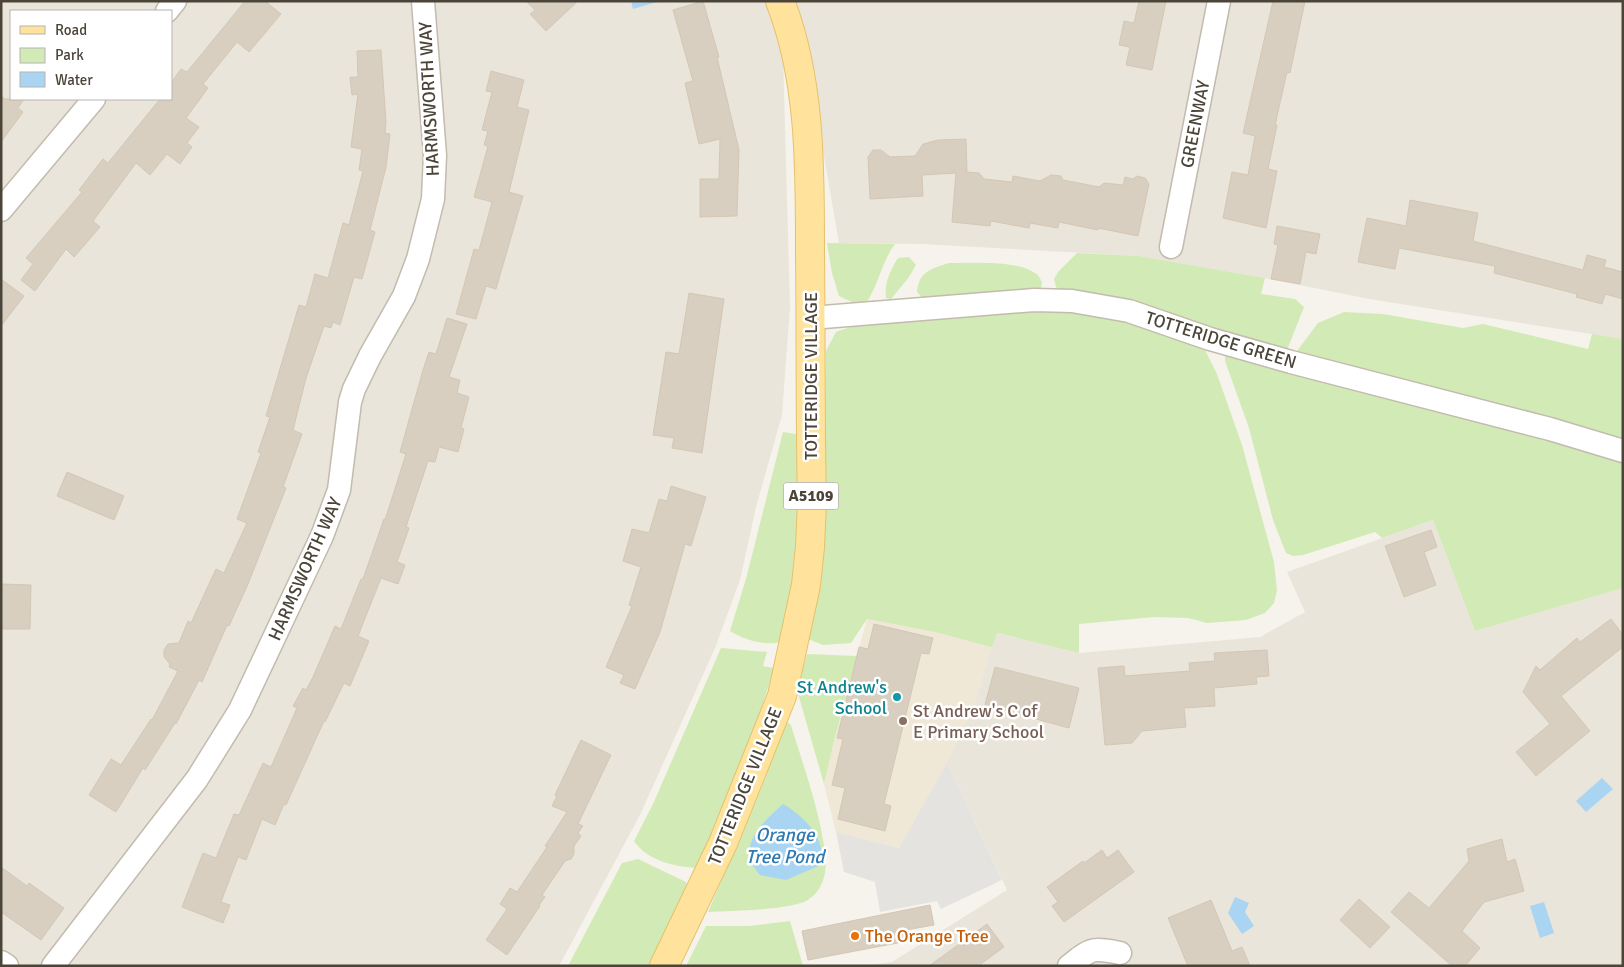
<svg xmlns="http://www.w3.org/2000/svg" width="1624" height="967" font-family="Signika,sans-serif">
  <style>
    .residential { fill: #eae5da; fill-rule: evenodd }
    .education { fill: #efe8d6 }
    .green { fill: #d2eab5 }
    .parking { fill: #e5e3e0 }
    .water { fill: #a9d4f2 }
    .building { fill: #d8cfc1; stroke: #d3c7b4 }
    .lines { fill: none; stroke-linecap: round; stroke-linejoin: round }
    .street-casing { stroke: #c2bbae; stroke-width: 25 }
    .primary-casing { stroke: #e6c16a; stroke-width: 30 }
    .street { stroke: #fff; stroke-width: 22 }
    .primary { stroke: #ffe39c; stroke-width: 28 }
    .culture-dot { fill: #0f9aa8; stroke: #fff; stroke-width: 2 }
    .education-dot { fill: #8d6e63; stroke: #fff; stroke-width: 2 }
    .food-dot { fill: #e8710a; stroke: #fff; stroke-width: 2 }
    .labels { text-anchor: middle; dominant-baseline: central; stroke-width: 5; stroke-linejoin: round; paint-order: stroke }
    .shield { fill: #fff; stroke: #817c74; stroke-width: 1 }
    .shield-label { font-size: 16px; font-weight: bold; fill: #4b4439 }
    .street-label { font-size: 18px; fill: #4b4439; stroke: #fff }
    .culture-label { font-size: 18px; fill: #0d838f; stroke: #fff; text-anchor: end }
    .education-label { font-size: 18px; fill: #785e54; stroke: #fff; text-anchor: start }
    .food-label { font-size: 18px; fill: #c56008; stroke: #fff; text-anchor: start }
    .water-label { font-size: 19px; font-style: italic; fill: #2e7ab2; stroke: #fff }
  </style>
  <rect width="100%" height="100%" fill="#f6f3ec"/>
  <!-- residential -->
  <g class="residential">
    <path d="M 1,1 L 1623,1 L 1623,339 L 1369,299 L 1265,278 L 1139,256 L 922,244 L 839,243 L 812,87 L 782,17 L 790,308 L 782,415 L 756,507 L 740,580 L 715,648 L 640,815 L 559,966 L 1,966 ZM 11,11 L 171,11 L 171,99 L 11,99 Z"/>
    <polygon points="1433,520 1475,631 1623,588 1623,966 866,966 892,962 1007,890 947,762 974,705 991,647 993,645 996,633 1079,653 1260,637 1305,612 1287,572"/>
  </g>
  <!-- education -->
  <polygon class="education" points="867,619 935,632 991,647 974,705 947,762 899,848 836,832 824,784 835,737"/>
  <!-- green -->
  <g class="green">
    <path d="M 827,243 L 895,244 C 882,261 879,283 867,302 L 854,303 L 839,296 L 832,273 Z"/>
    <polygon points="1077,253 1139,256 1265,278 1261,294 1295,299 1304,307 1285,355 1060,291 1056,287 1054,279 1058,272"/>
    <path d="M 909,257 L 916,265 L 909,277 L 891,299 L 886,298 C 884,283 890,271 898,258 Z"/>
    <path d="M 949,263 C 972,263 1017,260 1035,273 C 1039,275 1040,279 1042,282 L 1041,289 L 1035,293 L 922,297 L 917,292 C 919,271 931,269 949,263 Z"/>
    <polygon points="1063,311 1107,314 1204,348 1217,374 1242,445 1274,562 1277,591 1274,603 1265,613 1246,620 1207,623 1188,618 1154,617 1079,624 1079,653 997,633 993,645 991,647 935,632 867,619 851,643 823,645 808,639 821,575 825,532 823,498 826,351 836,332 870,320"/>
    <polygon points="1344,312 1383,314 1463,328 1483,324 1588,349 1592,334 1623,339 1623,444 1298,357 1297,351 1318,323"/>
    <polygon points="1225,353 1623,458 1623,588 1475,631 1433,520 1382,538 1375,532 1303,555 1293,556 1286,553 1273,520 1249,428 1225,361"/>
    <path d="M 783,432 L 796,434 C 803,504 797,573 781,642 C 764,646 745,640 730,631 L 746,579 Z"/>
    <path d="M 721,648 L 767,652 L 763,666 L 774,668 C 754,737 727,802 698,868 C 676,867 647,861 634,841 L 653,804 Z"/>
    <polygon points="807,654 857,656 835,737 824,784 797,690"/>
    <path d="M 785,720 L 791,725 C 801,759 833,847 824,877 C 821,888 816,895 806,901 C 788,910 730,911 708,912 L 765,779 Z"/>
    <polygon points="638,859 686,882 687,886 666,935 648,966 568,966 622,863"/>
    <polygon points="790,921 803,966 686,966 706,926 749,926"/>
  </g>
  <!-- parking -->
  <polygon class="parking" points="947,762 1002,880 941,909 937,901 880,912 875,882 844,872 836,832 899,848"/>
  <!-- water -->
  <g class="water">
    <polygon points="631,1 657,1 657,2 633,9"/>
    <polygon points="1602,778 1613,789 1586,812 1576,801"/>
    <path d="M 783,804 C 804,816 827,839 821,865 L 786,880 L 760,875 C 757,871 752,866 751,861 C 743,838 769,817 783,804 Z"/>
    <polygon points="1235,897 1249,903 1245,912 1254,926 1242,934 1228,913"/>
    <polygon points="1544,902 1554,933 1540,938 1530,906"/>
  </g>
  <!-- building -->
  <g class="building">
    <polygon points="245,1 265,1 281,14 249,52 237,42 203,84 208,88 186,118 199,127 187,143 192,147 180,164 167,154 150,175 136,163 93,221 100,227 74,257 66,249 35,291 21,280 33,264 26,258 82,192 79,190 103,159 108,163 160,99 171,99 171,83 181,69 187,72"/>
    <polygon points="526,1 578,1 546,31 530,14 535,10"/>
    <polygon points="703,1 719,57 717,57 739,150 737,216 700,217 700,179 719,179 720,139 699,144 685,83 693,81 673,10"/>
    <polygon points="1139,1 1166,1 1152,70 1126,65 1130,47 1119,45 1124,21 1134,23"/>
    <polygon points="1273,1 1305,1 1290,73 1287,72 1275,125 1277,125 1268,169 1277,171 1266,228 1223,218 1232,172 1248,175 1255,136 1243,133"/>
    <polygon points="381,50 386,122 385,133 390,134 386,167 370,230 375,232 362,279 354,277 340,325 333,322 331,328 324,326 306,378 293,430 302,434 283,487 286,488 248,584 229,626 227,625 202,682 199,680 176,724 175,723 145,770 143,768 116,812 89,795 111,759 121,765 151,719 152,720 178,671 169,667 170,664 164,657 164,650 168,644 179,643 188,621 191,623 216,569 224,573 247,523 237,519 261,453 258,452 270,417 266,416 299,305 306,307 315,274 328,278 343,223 349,225 363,171 359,170 362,149 351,147 358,94 352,95 350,77 358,77 357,51"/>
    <polygon points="491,71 524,80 517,107 529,110 509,192 523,196 496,289 486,286 476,319 456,314 474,249 479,250 492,202 474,197 488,146 484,145 488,131 482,130 492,92 486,91"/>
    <polygon points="1,96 5,99 24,99 18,108 23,112 1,142"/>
    <polygon points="966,139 967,172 979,173 984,179 1012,182 1013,176 1040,181 1051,175 1061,176 1063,180 1099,187 1104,183 1123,185 1125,177 1133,179 1137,176 1145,178 1149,184 1138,236 1098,228 1098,230 1059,222 1058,228 1030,223 1029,228 991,221 990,226 952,222 956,173 922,175 923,196 870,199 868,157 873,150 881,150 890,157 915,156 923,144 938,140"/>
    <polygon points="1410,200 1478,213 1473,241 1583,270 1587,255 1606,260 1604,267 1623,272 1623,299 1605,294 1602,304 1576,297 1577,294 1494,273 1495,266 1399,248 1395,269 1358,262 1367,218 1406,226"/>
    <polygon points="1277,226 1320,234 1316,254 1306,252 1300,284 1271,279 1278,245 1274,244"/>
    <polygon points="1,279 24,296 1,326"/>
    <polygon points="689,293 724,299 702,453 672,448 674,438 653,435 666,352 679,354"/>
    <polygon points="447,318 467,324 449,377 460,380 457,393 469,397 461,428 464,429 458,452 439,447 435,462 428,461 406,527 409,528 397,562 405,565 398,584 381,578 358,636 369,641 350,686 344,683 325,722 324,721 286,805 284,804 275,825 262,819 246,860 238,857 221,902 230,905 223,923 182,907 203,853 216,858 234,814 239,815 263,763 271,767 297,708 293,706 303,688 306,690 313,677 335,626 341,629 361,579 363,579 384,519 385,520 406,454 400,452 423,370 429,352 436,354"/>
    <polygon points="67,472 124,496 114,520 57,496"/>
    <polygon points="671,486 706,497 691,546 685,544 660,632 635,689 620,683 624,675 606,667 632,606 629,605 641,567 623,561 632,529 649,533 659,499 667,501"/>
    <polygon points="1431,530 1437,547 1424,552 1436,585 1404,597 1385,546"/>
    <polygon points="1,584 31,585 30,629 1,629"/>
    <polygon points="1611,619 1623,635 1623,647 1561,696 1590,731 1536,776 1516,752 1550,724 1523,692 1536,666 1540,670 1577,638 1580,642"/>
    <polygon points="874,624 933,638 929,654 921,653 884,804 891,806 885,831 838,819 845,788 832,785 843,739 837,738 859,647 868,649"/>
    <polygon points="1267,650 1269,676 1256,677 1257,684 1214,688 1215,706 1184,708 1186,727 1142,731 1132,743 1105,745 1098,668 1124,666 1125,676 1190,671 1189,663 1215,661 1214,653"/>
    <polygon points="995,667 1079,688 1069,728 985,705"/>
    <polygon points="581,740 611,755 578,824 583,826 578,833 581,836 574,846 574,854 571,859 565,861 542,895 545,897 539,905 540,906 507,955 486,940 507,909 500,904 510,888 517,892 547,847 545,846 567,812 552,806 557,796 555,795"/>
    <polygon points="1502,839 1507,862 1515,859 1524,891 1484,902 1462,931 1480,948 1465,966 1452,966 1391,912 1409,892 1429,908 1469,861 1467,849"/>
    <polygon points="1102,850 1107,858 1118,850 1134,872 1064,922 1052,906 1058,902 1047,887 1083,861 1084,863"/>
    <polygon points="1,867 27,886 29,883 64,908 41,940 1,912"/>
    <polygon points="1359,899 1390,927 1370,948 1340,920"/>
    <polygon points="1211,900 1232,951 1242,947 1250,966 1188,966 1168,918"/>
    <polygon points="930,905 934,925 906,930 908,941 808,960 802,931"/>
    <polygon points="987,924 1004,947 978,966 929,966"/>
  </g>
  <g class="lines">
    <!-- street casing -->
    <g class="street-casing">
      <g id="street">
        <polyline points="167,11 175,1"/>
        <polyline points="1,210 94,99"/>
        <polyline points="1171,247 1219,1"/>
        <polyline points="811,318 1034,300 1072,301 1129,311 1210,339 1291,362 1550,429 1623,451"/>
        <polyline points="1,962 7,966"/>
        <polyline points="53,966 197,779 240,710 322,536 339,490 350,402 354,389 370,356 404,296 418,259 433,199 435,155 423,1"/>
        <path d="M 1069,966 C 1091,949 1091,947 1120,953"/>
      </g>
    </g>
    <!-- primary casing -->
    <g class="primary-casing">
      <path id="primary" d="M 664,966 L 723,843 L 782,696 L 806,585 L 810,547 L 812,502 C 810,419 811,335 810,252 C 810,169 811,80 780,1"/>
    </g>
    <!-- street -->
    <use href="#street" class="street"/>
    <!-- primary -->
    <use href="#primary" class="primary"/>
  </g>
  <!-- markers -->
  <circle class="culture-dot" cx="897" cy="697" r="5"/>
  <circle class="education-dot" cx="903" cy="721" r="5"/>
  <circle class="food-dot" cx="855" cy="936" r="5"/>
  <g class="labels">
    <!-- shield labels -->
    <rect class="shield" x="783.5" y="482.5" width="55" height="27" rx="4"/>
    <g class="shield-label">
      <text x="811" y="496">A5109</text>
    </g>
    <!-- street labels -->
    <g class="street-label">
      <text transform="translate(429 99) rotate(-93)">HARMSWORTH WAY</text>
      <text transform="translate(1195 124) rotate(-79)">GREENWAY</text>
      <text transform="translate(1221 340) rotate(17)">TOTTERIDGE GREEN</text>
      <text transform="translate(811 376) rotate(-90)">TOTTERIDGE VILLAGE</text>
      <text transform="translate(305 569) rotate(-66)">HARMSWORTH WAY</text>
      <text transform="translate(745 786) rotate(-68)">TOTTERIDGE VILLAGE</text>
    </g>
    <!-- culture labels -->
    <g class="culture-label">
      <text x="887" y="687">St Andrew's<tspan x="887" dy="21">School</tspan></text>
    </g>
    <!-- education labels -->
    <g class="education-label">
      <text x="913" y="711">St Andrew's C of<tspan x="913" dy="21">E Primary School</tspan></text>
    </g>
    <!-- food labels -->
    <g class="food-label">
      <text x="865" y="936">The Orange Tree</text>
    </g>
    <!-- water labels -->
    <g class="water-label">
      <text x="785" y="835">Orange<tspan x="785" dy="22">Tree Pond</tspan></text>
    </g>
  </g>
  <!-- border -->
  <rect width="1624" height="967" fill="none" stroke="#4b4439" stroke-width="5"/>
  <!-- legend -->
  <rect x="10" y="10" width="162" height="90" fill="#ffffff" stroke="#b7b4b0"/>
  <rect x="20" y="26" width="25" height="8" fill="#ffe39c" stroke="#b7b4b0"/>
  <text x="55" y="35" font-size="15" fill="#4b4439">Road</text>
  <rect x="20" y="48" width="25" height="15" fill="#d2eab5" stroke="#b7b4b0"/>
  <text x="55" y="60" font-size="15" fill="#4b4439">Park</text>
  <rect x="20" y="72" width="25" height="15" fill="#a9d4f2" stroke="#b7b4b0"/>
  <text x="55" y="85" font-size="15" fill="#4b4439">Water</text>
</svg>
